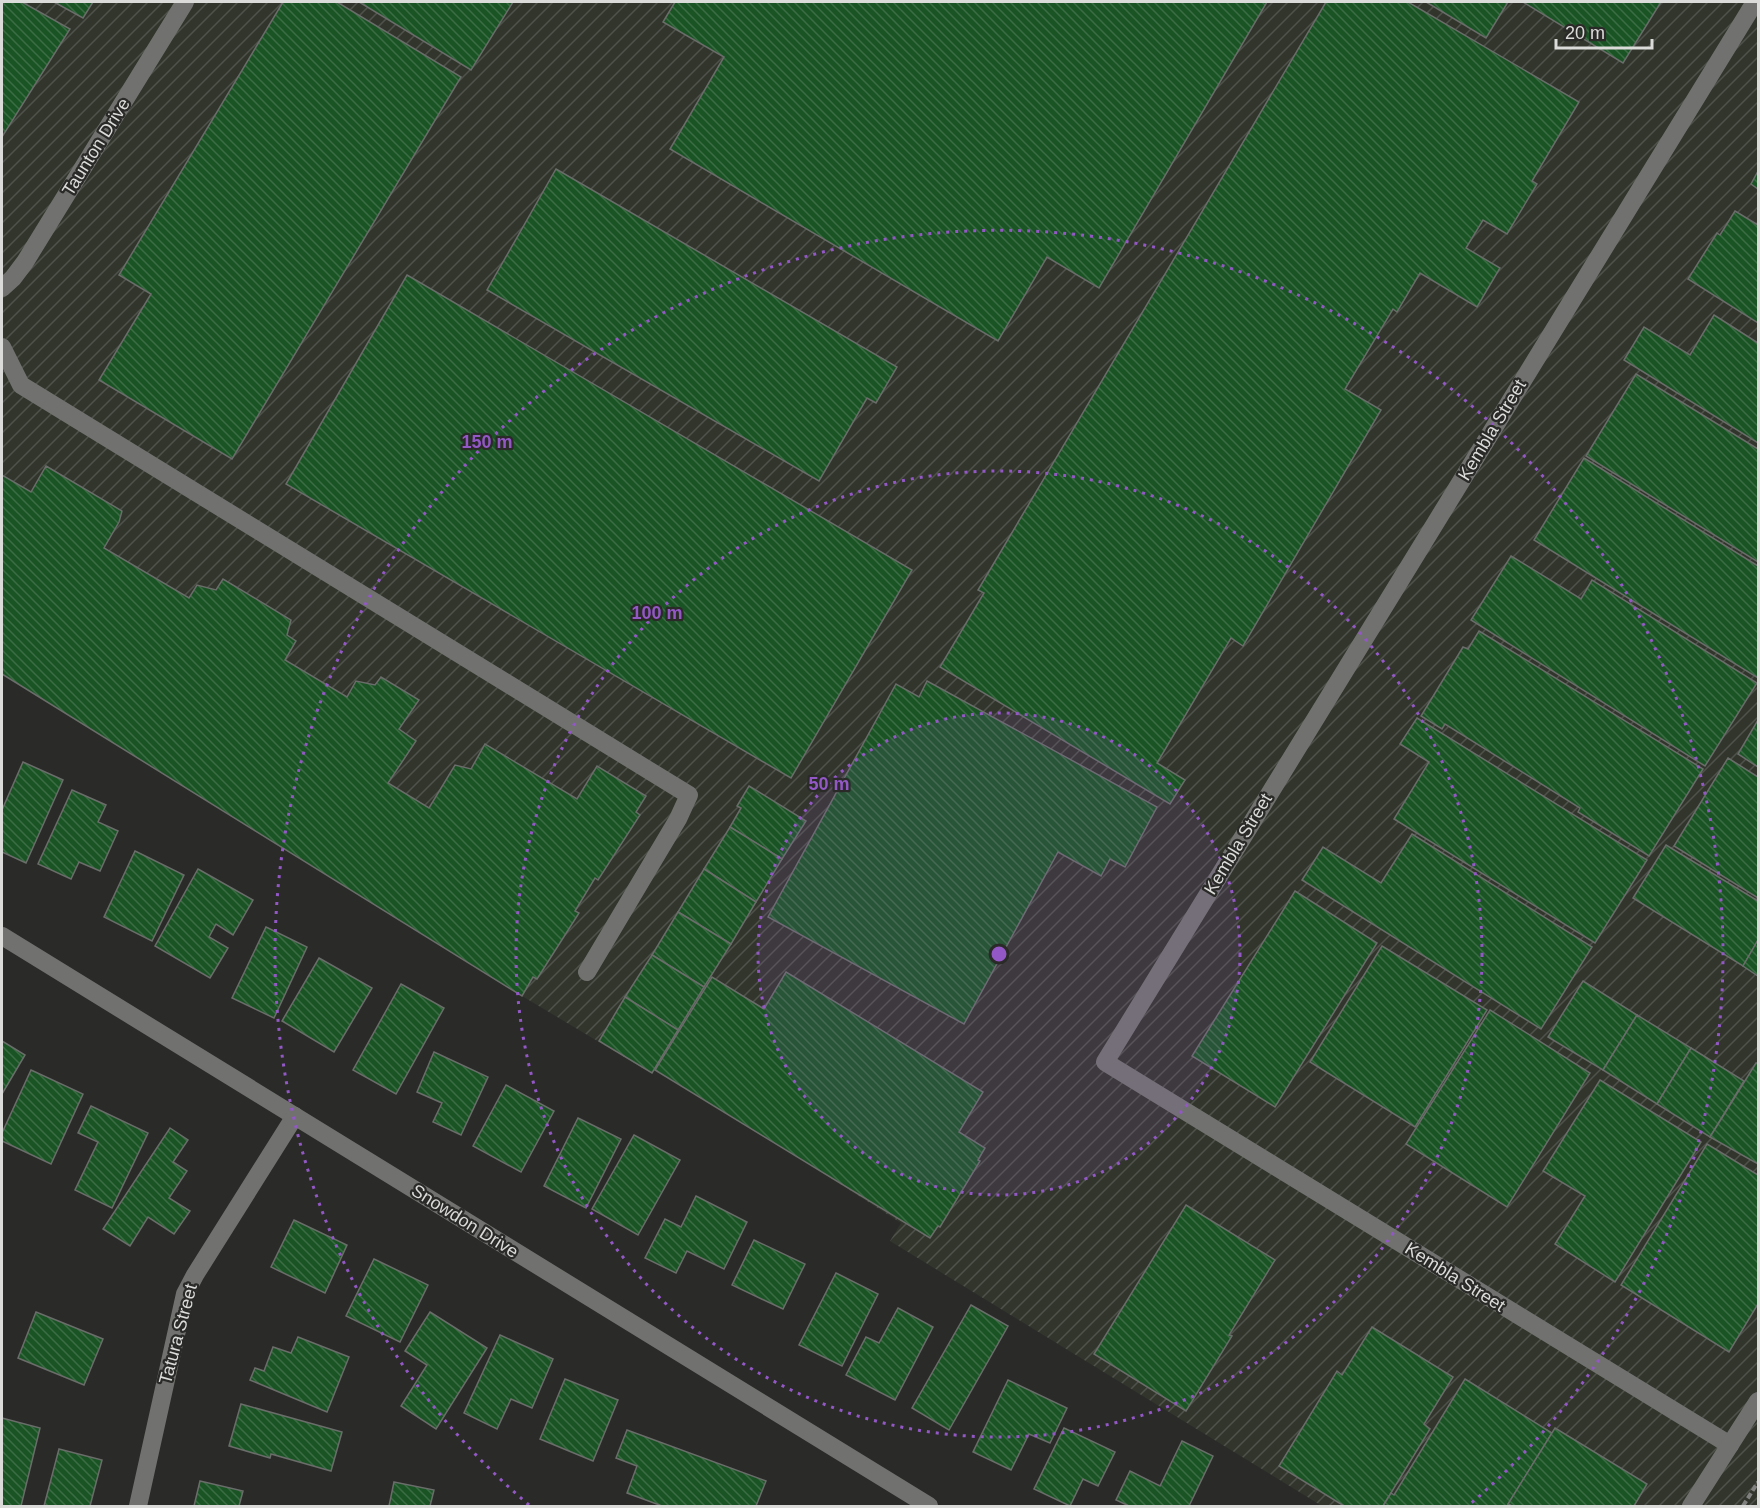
<svg xmlns="http://www.w3.org/2000/svg" width="1760" height="1508" font-family="Helvetica,sans-serif">
  <style>
    .industrial { fill: url(#industrial-furrows) }
    .building { fill: url(#building-back-hatch); stroke: #6a6d6a; stroke-width: 1.5 }
    .lines { fill: none; stroke-linecap: round; stroke-linejoin: round }
    .path { stroke: #81827f; stroke-width: 4; stroke-dasharray: 6 3; stroke-linecap: butt }
    .minor { stroke: #71726f; stroke-width: 18 }
    .ring { fill: none; stroke: #9358c6; stroke-width: 3; stroke-dasharray: 3 6 }
    .labels { text-anchor: middle; dominant-baseline: central; stroke-width: 4.5; stroke-linejoin: round; paint-order: stroke }
    .street-label { font-size: 18px; fill: #dbdcda; stroke: #2a2b28 }
    .centre { fill: #9358c6; stroke: #2a2b28; stroke-width: 3 }
    .ring-label { font-size: 18px; text-anchor: middle; font-weight: bold; fill: #9358c6; stroke: #2a2b28; stroke-width: 4.5; stroke-linejoin: round; paint-order: stroke }
  </style>
  <defs>
    <pattern id="industrial-furrows" width="10" height="10" patternUnits="userSpaceOnUse" patternTransform="scale(1.5)"><rect width="10" height="10" fill="#31352c"/><path d="M-1 1l2-2M0 10L10 0M9 11l2-2" fill="none" stroke="#4e524a"/></pattern>
    <pattern id="building-back-hatch" width="6" height="6" patternUnits="userSpaceOnUse" patternTransform="scale(1.5)"><rect width="6" height="6" fill="#1a5425"/><path d="M-1 5l2 2M0 0l6 6M5-1l2 2" fill="none" stroke="#3b6c44"/></pattern>
  </defs>
  <rect width="100%" height="100%" fill="#2a2b28"/>
  <!-- industrial -->
  <polygon class="industrial" points="2,2 1758,2 1758,1506 1322,1506 890,1241 901,1223 656,1066 651,1073 522,996 2,674"/>
  <!-- building -->
  <g class="building">
    <polygon points="2,2 22,2 70,29 2,137"/>
    <polygon points="54,2 93,2 83,18"/>
    <polygon points="283,2 337,2 461,77 232,459 99,380 151,294 119,275"/>
    <polygon points="359,2 513,2 471,70"/>
    <polygon points="675,2 1267,2 1099,288 1047,257 998,341 670,149 724,57 663,22"/>
    <polygon points="1326,2 1408,2 1579,102 1532,181 1537,184 1507,234 1483,220 1466,248 1500,268 1477,307 1420,273 1397,312 1393,309 1345,389 1381,410 1243,646 1231,638 1157,763 1185,780 1170,804 940,667 984,593 978,590"/>
    <polygon points="1426,2 1508,2 1486,38"/>
    <polygon points="1523,2 1661,2 1623,63"/>
    <polygon points="556,169 897,367 876,403 867,398 819,481 487,290"/>
    <polygon points="1758,171 1758,189 1751,184"/>
    <polygon points="1735,211 1758,225 1758,323 1688,279 1717,233 1720,235"/>
    <polygon points="407,275 912,570 791,778 286,484"/>
    <polygon points="1714,315 1758,343 1758,443 1624,360 1644,327 1690,355"/>
    <polygon points="1636,374 1758,449 1758,562 1586,456"/>
    <polygon points="1584,458 1758,566 1758,678 1534,540"/>
    <polygon points="46,466 122,511 119,522 104,548 189,598 197,585 216,590 223,579 291,620 287,635 296,641 285,660 347,697 356,681 375,685 381,677 419,700 399,729 416,741 388,783 429,808 455,765 471,769 485,744 577,799 597,766 646,796 636,812 640,815 598,880 595,878 575,911 579,913 537,979 533,977 522,996 2,674 2,475 31,492"/>
    <polygon points="1511,556 1581,599 1592,580 1757,683 1705,766 1471,620"/>
    <polygon points="1479,631 1703,769 1649,856 1578,812 1580,808 1445,724 1442,729 1421,716 1463,647 1468,649"/>
    <polygon points="927,681 1157,807 1125,867 1110,859 1101,876 1058,852 964,1024 768,917 896,684 919,697"/>
    <polygon points="1417,718 1647,860 1595,943 1394,819 1429,762 1400,744"/>
    <polygon points="1758,720 1758,767 1738,754"/>
    <polygon points="1728,758 1758,777 1758,898 1674,846"/>
    <polygon points="23,762 63,780 26,863 2,852 2,810"/>
    <polygon points="749,786 806,821 782,859 730,827 741,808 737,806"/>
    <polygon points="72,790 106,805 98,822 118,831 100,871 79,862 71,879 38,864"/>
    <polygon points="730,827 782,859 756,902 704,869"/>
    <polygon points="1412,834 1592,947 1541,1029 1302,880 1323,847 1381,883"/>
    <polygon points="1666,845 1758,901 1758,940 1743,966 1633,898"/>
    <polygon points="135,851 184,875 152,941 104,917"/>
    <polygon points="198,869 253,900 233,935 216,924 209,937 228,948 210,978 155,946"/>
    <polygon points="704,869 756,902 731,944 678,912"/>
    <polygon points="1295,891 1377,943 1275,1107 1192,1056"/>
    <polygon points="678,912 731,944 704,987 652,955"/>
    <polygon points="266,927 307,947 274,1018 232,998"/>
    <polygon points="1758,940 1758,976 1743,966"/>
    <polygon points="1382,946 1487,1010 1415,1127 1310,1062"/>
    <polygon points="652,955 704,987 678,1030 625,997"/>
    <polygon points="319,958 372,988 334,1052 282,1021"/>
    <polygon points="786,972 983,1092 959,1132 985,1148 978,1160 980,1161 940,1227 938,1226 930,1238 655,1070 712,977 764,1009"/>
    <polygon points="1583,981 1637,1015 1603,1070 1548,1037"/>
    <polygon points="401,984 444,1008 396,1094 353,1070"/>
    <polygon points="625,997 678,1030 652,1073 599,1041"/>
    <polygon points="1490,1010 1590,1073 1507,1207 1406,1144"/>
    <polygon points="1637,1015 1691,1048 1657,1104 1603,1070"/>
    <polygon points="2,1041 25,1055 2,1094"/>
    <polygon points="1691,1048 1744,1081 1710,1137 1657,1104"/>
    <polygon points="434,1052 488,1077 461,1135 433,1122 442,1103 417,1092"/>
    <polygon points="1756,1063 1758,1063 1758,1164 1710,1137"/>
    <polygon points="31,1070 83,1094 51,1164 2,1141 2,1133"/>
    <polygon points="1600,1080 1701,1142 1615,1282 1555,1244 1585,1196 1543,1171"/>
    <polygon points="506,1085 554,1111 521,1172 473,1146"/>
    <polygon points="91,1106 148,1133 112,1208 75,1190 98,1142 78,1133"/>
    <polygon points="578,1118 621,1139 586,1208 544,1186"/>
    <polygon points="170,1128 188,1140 173,1162 187,1171 169,1198 190,1211 174,1234 148,1217 130,1246 103,1229"/>
    <polygon points="634,1135 680,1160 638,1235 592,1209"/>
    <polygon points="1707,1144 1758,1175 1758,1304 1729,1352 1621,1285"/>
    <polygon points="696,1196 747,1222 724,1269 687,1251 676,1273 645,1258 665,1219 681,1227"/>
    <polygon points="1186,1205 1275,1260 1229,1335 1232,1336 1186,1411 1094,1354"/>
    <polygon points="294,1220 347,1245 325,1293 271,1267"/>
    <polygon points="754,1240 805,1264 783,1309 732,1285"/>
    <polygon points="374,1259 428,1285 400,1342 346,1316"/>
    <polygon points="836,1273 878,1294 842,1366 799,1345"/>
    <polygon points="971,1305 1008,1326 949,1430 912,1408"/>
    <polygon points="898,1308 933,1327 895,1400 846,1375 866,1337 879,1343"/>
    <polygon points="36,1312 103,1339 84,1385 18,1358"/>
    <polygon points="430,1312 487,1348 436,1429 401,1406 427,1365 405,1351"/>
    <polygon points="1372,1327 1453,1377 1424,1424 1430,1429 1383,1506 1344,1506 1279,1466 1337,1371 1342,1375"/>
    <polygon points="500,1335 553,1359 532,1408 511,1399 497,1429 464,1413"/>
    <polygon points="298,1337 349,1357 327,1412 250,1380 255,1368 264,1371 273,1347 291,1353"/>
    <polygon points="565,1379 618,1400 593,1461 540,1439"/>
    <polygon points="1465,1379 1552,1433 1507,1506 1383,1506 1391,1493 1394,1495"/>
    <polygon points="1008,1380 1067,1408 1050,1443 1029,1434 1011,1470 973,1452"/>
    <polygon points="241,1404 342,1432 331,1471 271,1454 270,1458 229,1446"/>
    <polygon points="2,1418 40,1428 21,1506 2,1506"/>
    <polygon points="1064,1428 1115,1452 1098,1486 1083,1479 1070,1506 1034,1489"/>
    <polygon points="1555,1428 1647,1484 1634,1506 1512,1506 1508,1504"/>
    <polygon points="627,1430 766,1481 756,1506 662,1506 627,1493 637,1466 616,1458"/>
    <polygon points="1182,1441 1213,1456 1189,1506 1129,1506 1116,1500 1130,1471 1160,1486"/>
    <polygon points="59,1449 102,1460 90,1506 44,1506"/>
    <polygon points="200,1481 243,1491 239,1506 194,1506"/>
    <polygon points="394,1482 434,1490 430,1506 389,1506"/>
  </g>
  <g class="lines">
    <!-- path -->
    <polyline class="path" points="1743,1506 1758,1482"/>
    <!-- minor -->
    <g class="minor">
      <polyline points="2,288 13,278 25,262 185,2"/>
      <polyline points="2,347 21,385 689,795 678,819 587,972"/>
      <polyline points="2,936 929,1506"/>
      <polyline points="1730,1445 1105,1062 1755,2"/>
      <polyline points="138,1506 185,1294 195,1275 295,1116"/>
      <polyline points="1691,1506 1758,1401"/>
    </g>
  </g>
  <!-- distance rings -->
  <circle cx="999" cy="954" r="241" fill="#9358c6" fill-opacity=".12"/>
  <g class="ring">
    <circle cx="999" cy="954" r="241"/>
    <circle cx="999" cy="954" r="483"/>
    <path d="M529 1505A724 724 0 1 1 1469 1505"/>
  </g>
  <g class="labels">
    <!-- street labels -->
    <g class="street-label">
      <text transform="translate(96 147) rotate(-58)">Taunton Drive</text>
      <text transform="translate(1492 430) rotate(-59)">Kembla Street</text>
      <text transform="translate(1238 844) rotate(-59)">Kembla Street</text>
      <text transform="translate(465 1221) rotate(32)">Snowdon Drive</text>
      <text transform="translate(1455 1277) rotate(32)">Kembla Street</text>
      <text transform="translate(178 1334) rotate(-75)">Tatura Street</text>
    </g>
  </g>
  <circle cx="999" cy="954" r="9" class="centre"/>
  <g class="ring-label">
    <text x="487" y="448">150 m</text>
    <text x="657" y="619">100 m</text>
    <text x="829" y="790">50 m</text>
  </g>
  <!-- border -->
  <rect width="1760" height="1508" fill="none" stroke="#dbdcda" stroke-width="6"/>
  <!-- scale -->
  <path d="M1556 39v9h96v-9" fill="none" stroke="#dbdcda" stroke-width="3"/>
  <text x="1565" y="39" font-size="18" fill="#dbdcda" stroke="#2a2b28" stroke-width="4.5" paint-order="stroke">20 m</text>
</svg>
